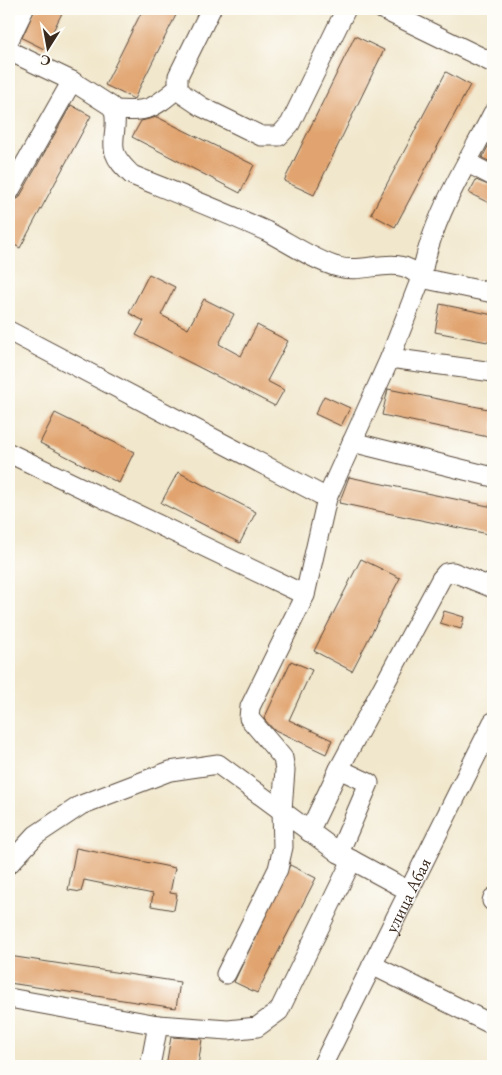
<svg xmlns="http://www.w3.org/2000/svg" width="502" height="1075" font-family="'EB Garamond',serif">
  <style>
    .building { fill: #e1a46f }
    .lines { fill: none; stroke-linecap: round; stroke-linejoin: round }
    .minor-casing { stroke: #564638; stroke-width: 21 }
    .minor { stroke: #fff; stroke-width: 19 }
    .labels { text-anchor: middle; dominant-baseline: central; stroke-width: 5; stroke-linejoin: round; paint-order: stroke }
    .street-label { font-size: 18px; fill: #3b2a1e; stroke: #fdfcf7 }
  </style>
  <rect width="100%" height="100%" fill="#fdfcf7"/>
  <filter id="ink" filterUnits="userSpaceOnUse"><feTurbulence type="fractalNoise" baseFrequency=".02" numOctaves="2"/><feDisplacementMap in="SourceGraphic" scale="10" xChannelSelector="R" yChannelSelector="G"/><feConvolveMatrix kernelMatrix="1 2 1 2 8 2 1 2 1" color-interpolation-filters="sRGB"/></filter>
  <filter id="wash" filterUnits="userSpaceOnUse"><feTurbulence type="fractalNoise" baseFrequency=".0096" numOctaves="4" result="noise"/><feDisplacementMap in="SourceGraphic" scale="20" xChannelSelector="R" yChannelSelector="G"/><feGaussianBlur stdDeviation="1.12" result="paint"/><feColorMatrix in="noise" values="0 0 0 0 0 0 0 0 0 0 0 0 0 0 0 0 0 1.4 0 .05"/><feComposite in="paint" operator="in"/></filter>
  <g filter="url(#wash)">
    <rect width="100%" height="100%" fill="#f1e7cc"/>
    <g id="blocks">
      <!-- building -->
      <g class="building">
        <polygon points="35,9 64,9 44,49 22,38"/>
        <polygon points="143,9 179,9 134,99 105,85"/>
        <polygon points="355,36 384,50 314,195 284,181"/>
        <polygon points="446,72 470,85 395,227 371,214"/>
        <polygon points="71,105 91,116 20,248 9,242 9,203 19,198"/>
        <polygon points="157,117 254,165 240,193 132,137 141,121"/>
        <polygon points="493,137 493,163 482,158"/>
        <polygon points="476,180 493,187 493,205 469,193"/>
        <polygon points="149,274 175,287 161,315 188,329 204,299 234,314 219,344 241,356 257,325 288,341 267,381 284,390 275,406 136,335 144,321 129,313"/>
        <polygon points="440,304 493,315 493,343 435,332"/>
        <polygon points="388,389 493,410 493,438 382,415"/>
        <polygon points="324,396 350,408 341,426 315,414"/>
        <polygon points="55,413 134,452 119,483 40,443"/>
        <polygon points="178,472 256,512 240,543 161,503"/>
        <polygon points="349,477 493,507 493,535 339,503"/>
        <polygon points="361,559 400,578 352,671 314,651"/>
        <polygon points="444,611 464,617 461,629 440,623"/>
        <polygon points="291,661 312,670 289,720 332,740 326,754 273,729 264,719"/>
        <polygon points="76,848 175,868 170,893 177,894 174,910 151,906 153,894 84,880 81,892 68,890"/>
        <polygon points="290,865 316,878 257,993 234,982"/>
        <polygon points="9,956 180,982 176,1008 9,983"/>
        <polygon points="171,1037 202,1039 198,1066 166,1066"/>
      </g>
    </g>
  </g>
  <g filter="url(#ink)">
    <use href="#blocks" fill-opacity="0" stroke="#564638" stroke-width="1"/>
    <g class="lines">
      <!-- minor casing -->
      <g class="minor-casing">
        <g id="minor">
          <polyline points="211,9 178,76 178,88 184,95 202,107 261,136 279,136 290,124 346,9"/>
          <polyline points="382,9 493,63"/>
          <polyline points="9,40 24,9"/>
          <path d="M 9,51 L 72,81 L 111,106 C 121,118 110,139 115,153 C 118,162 125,168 132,175 C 176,193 222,211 266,231 C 286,241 317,262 338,267 C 366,275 398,252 421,278 L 390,358 L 327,498"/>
          <path d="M 114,110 C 149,112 151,110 178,88"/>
          <path d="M 493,113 C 466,166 431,219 421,278 L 493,293"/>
          <polyline points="468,163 493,176"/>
          <polyline points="9,192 72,81"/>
          <polyline points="9,331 327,498 305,595 250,707 249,718 283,758 285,770 282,810 283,847 278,869 226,974"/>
          <polyline points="390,358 493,372"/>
          <polyline points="352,442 493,477"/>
          <polyline points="9,453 305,595"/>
          <polyline points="309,832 339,769"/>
          <polyline points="339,853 369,783 339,769 441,579 446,573 453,572 493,588"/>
          <polyline points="9,864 36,835 81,805 170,771 218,764 339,853 409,891"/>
          <polyline points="492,901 493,898"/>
          <polyline points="372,965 493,1025"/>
          <polyline points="9,998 158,1025 228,1030 257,1027 279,1011 352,860"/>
          <polyline points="150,1066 158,1025"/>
          <path id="s1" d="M 322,1066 L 493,722"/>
        </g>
      </g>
      <!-- minor -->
      <use href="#minor" class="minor"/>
    </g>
  </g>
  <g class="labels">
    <!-- street labels -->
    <g class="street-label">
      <text stroke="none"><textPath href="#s1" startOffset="191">улица Абая</textPath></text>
    </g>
  </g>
  <!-- margin -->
  <rect width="502" height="1075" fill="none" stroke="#fdfcf7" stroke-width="30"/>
  <!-- north arrow -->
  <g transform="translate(48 48) rotate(191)" stroke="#fdfcf7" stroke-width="4" paint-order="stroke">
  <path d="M0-4L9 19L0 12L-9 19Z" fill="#3b2a1e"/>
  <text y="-8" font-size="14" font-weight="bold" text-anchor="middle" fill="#3b2a1e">С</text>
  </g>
</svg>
